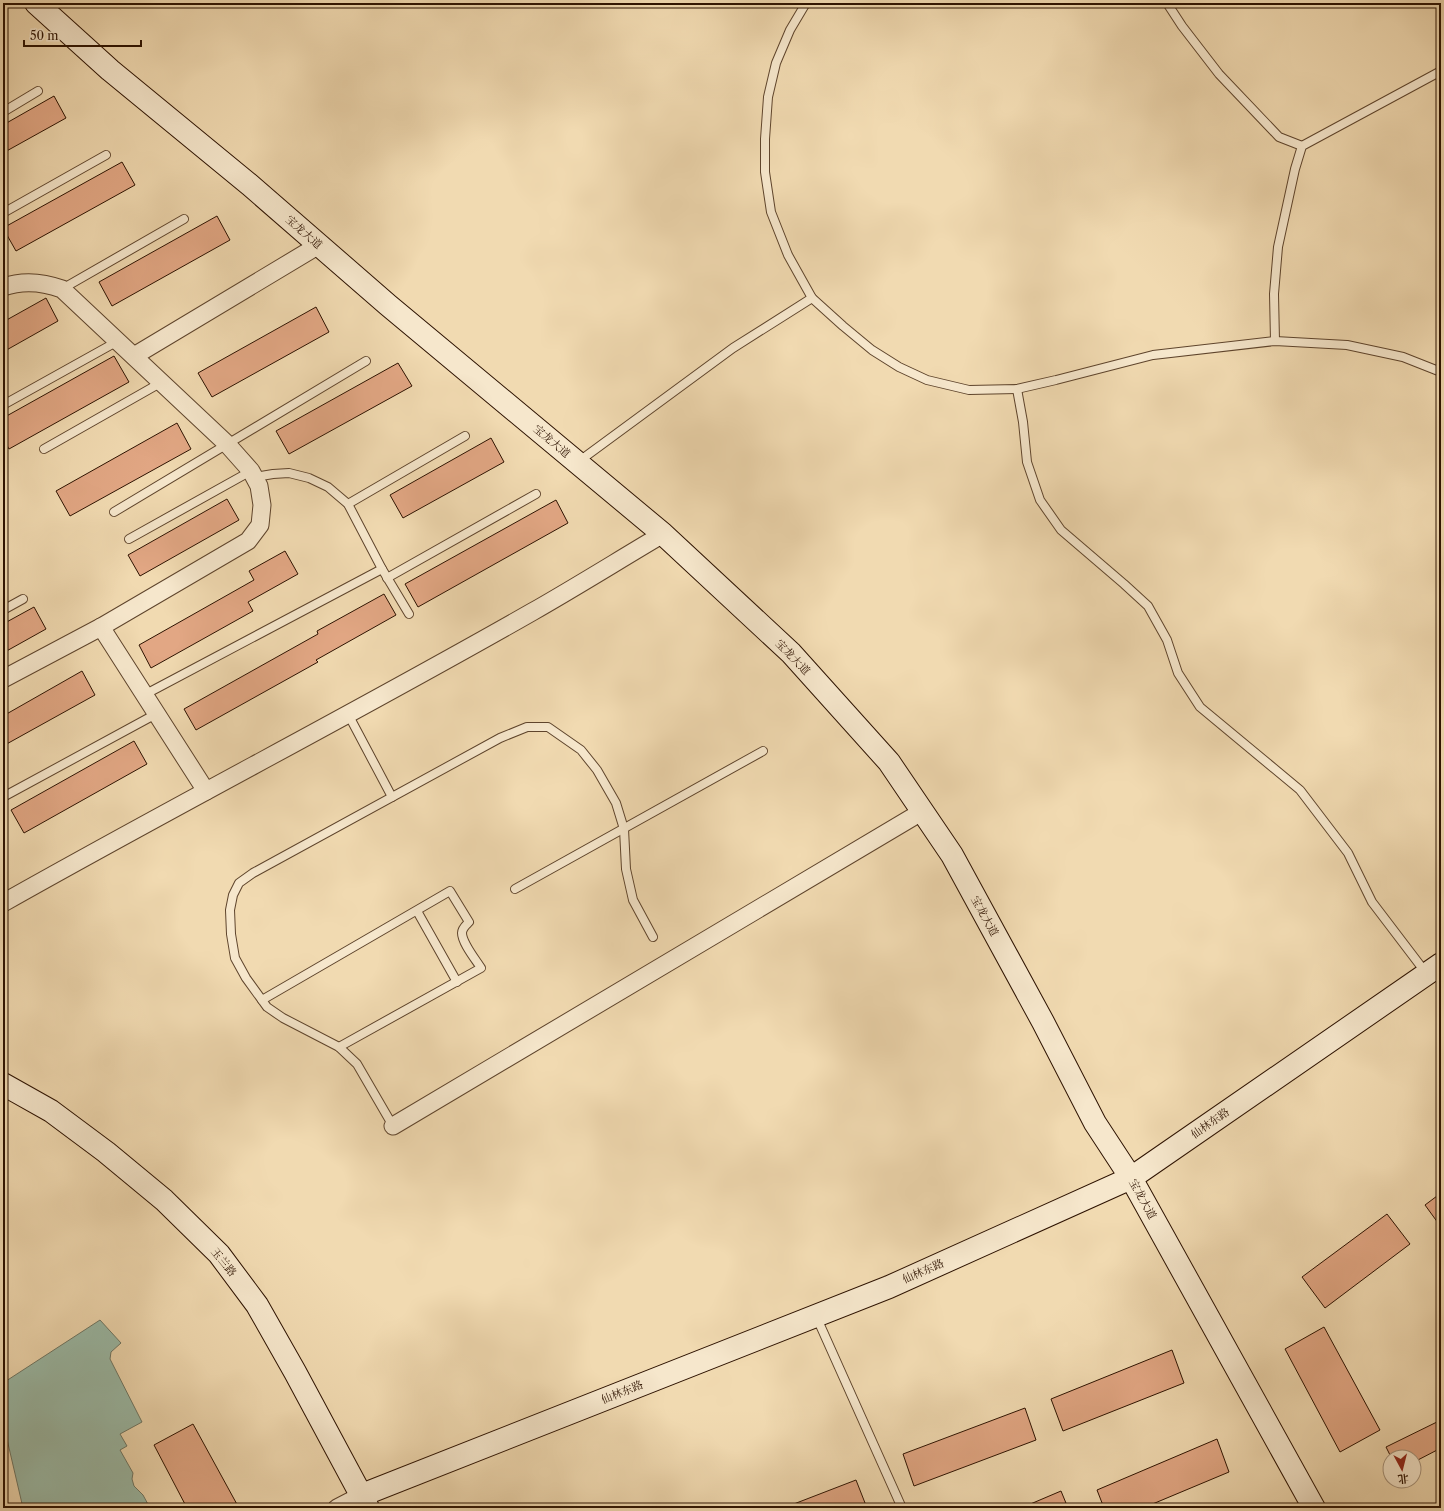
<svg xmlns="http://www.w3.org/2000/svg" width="1444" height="1511" font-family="'Libre Caslon Text','Noto Serif SC',serif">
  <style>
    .water { fill: #9bbba8; stroke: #6f7765 }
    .building { fill: #e2a784; stroke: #2d1200 }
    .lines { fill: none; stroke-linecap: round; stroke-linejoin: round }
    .lane-casing { stroke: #5e442c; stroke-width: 10 }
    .street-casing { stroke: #5e442c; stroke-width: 19 }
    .secondary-casing { stroke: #2d1200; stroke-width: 24 }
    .lane { stroke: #f6e7cc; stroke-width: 8 }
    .street { stroke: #f6e7cc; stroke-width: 17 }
    .secondary { stroke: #f6e7cc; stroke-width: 22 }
    .labels { text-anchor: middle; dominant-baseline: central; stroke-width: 3; stroke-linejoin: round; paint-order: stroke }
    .street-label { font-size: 11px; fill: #2d1200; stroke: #f6e7cc }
  </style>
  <rect width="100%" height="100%" fill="#f1dab1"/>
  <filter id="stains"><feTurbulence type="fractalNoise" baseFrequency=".005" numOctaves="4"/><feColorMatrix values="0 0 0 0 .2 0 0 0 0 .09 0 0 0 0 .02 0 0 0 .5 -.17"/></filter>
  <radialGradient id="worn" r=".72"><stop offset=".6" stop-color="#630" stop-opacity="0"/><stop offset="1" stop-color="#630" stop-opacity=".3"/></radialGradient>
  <!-- water -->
  <polygon class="water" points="100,1320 121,1343 111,1352 110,1359 142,1422 120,1434 127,1446 120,1450 133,1473 132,1479 134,1486 143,1495 150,1508 23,1508 3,1422 3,1383"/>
  <!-- building -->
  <g class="building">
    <polygon points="54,96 66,118 3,153 3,125"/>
    <polygon points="122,162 135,185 16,251 3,228"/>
    <polygon points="217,216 230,240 112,306 99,282"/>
    <polygon points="46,298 58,321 3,352 3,322"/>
    <polygon points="316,307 329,332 212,397 198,373"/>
    <polygon points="114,356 129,382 9,449 3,438 3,418"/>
    <polygon points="398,363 412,386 289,454 276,431"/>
    <polygon points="177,423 191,449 70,516 56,491"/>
    <polygon points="491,438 504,462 403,518 390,495"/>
    <polygon points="227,499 239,520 140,576 128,555"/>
    <polygon points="556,500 568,523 418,607 405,584"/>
    <polygon points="285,551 298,574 248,602 253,611 151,668 139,645 254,580 249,571"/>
    <polygon points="384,594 396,615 316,660 318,662 196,730 184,709 318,634 317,631"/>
    <polygon points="34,607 46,629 3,653 3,624"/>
    <polygon points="82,671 95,695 3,746 3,716"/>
    <polygon points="134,741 147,764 24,833 11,810"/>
    <polygon points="1441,1193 1441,1227 1425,1205"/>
    <polygon points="1387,1214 1410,1244 1325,1308 1302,1277"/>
    <polygon points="1324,1327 1380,1430 1340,1452 1285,1349"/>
    <polygon points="1172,1350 1184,1383 1063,1431 1051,1399"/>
    <polygon points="1025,1408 1036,1440 914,1486 903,1454"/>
    <polygon points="1441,1420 1441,1448 1414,1462 1414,1457 1391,1457 1386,1447"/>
    <polygon points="193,1424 239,1508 187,1508 154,1445"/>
    <polygon points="1217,1439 1229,1472 1143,1508 1104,1508 1097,1490"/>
    <polygon points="856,1480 867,1508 786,1508 786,1507"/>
    <polygon points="1061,1491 1068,1508 1021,1508"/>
  </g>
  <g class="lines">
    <!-- lane casing -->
    <g class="lane-casing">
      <g id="lane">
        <polyline points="806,3 790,30 776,63 768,97 765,139 765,172 771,212 788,255 812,298 843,326 872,350 899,367 927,380 969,390 1017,389 1056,380 1153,355 1275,341 1347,345 1403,357 1441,372"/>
        <polyline points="1167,3 1182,26 1219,74 1279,137 1302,146"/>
        <polyline points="3,112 38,91"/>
        <polyline points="3,213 106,155"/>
        <polyline points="62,289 184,219"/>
        <polyline points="1275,341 1274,294 1278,247 1295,169 1302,146 1441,71"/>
        <polyline points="1017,389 1023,422 1027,462 1040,500 1061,530 1124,584 1148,606 1167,640 1178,673 1200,707 1300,790 1348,853 1372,902 1426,973"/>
        <polyline points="3,405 118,341"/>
        <polyline points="44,449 162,382"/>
        <polyline points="578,462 733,348 812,298"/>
        <polyline points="255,477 273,474 289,473 309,478 328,487 348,504 382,569 409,614"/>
        <polyline points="348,504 465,436"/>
        <polyline points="114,512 366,361"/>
        <polyline points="129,539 251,471"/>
        <polyline points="387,578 536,494"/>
        <polyline points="3,610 23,599"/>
        <polyline points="144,695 382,569"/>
        <polyline points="348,714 392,797"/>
        <polyline points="3,797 156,714"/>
        <polyline points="515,889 763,751"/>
        <polyline points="417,911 457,982"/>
        <path d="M 262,1000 L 450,891 L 469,922 C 466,925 462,928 462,933 C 462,943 476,960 481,968 L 339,1047"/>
        <polyline points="393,1126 357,1064 339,1047 283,1018 267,1007 246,978 235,958 231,934 230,910 233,895 239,883 253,873 500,738 527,727 548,727 581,750 597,770 616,803 624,829 626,869 633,900 653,937"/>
        <polyline points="816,1316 902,1508"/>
      </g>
    </g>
    <!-- street casing -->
    <g class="street-casing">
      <g id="street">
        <path d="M 3,287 C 23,280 43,282 62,289 L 227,444 L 251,471 L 259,486 L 262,505 L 260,525 L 248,541 L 101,627 L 3,679"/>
        <polyline points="134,356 319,245"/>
        <polyline points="101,627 206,791"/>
        <path d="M 3,903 C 178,804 357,712 532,612 C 576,587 619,560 663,534"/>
        <polyline points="393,1126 923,811"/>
        <polyline points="337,1508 362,1495"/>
      </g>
    </g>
    <!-- secondary casing -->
    <g class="secondary-casing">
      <g id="secondary">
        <polyline points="36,3 110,70 250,185 388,305 663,534 791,653 889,762 952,855 1043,1022 1095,1123 1131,1178 1314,1508"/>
        <polyline points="3,1084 51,1111 106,1152 164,1200 219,1254 257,1305 295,1372 368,1508"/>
        <polyline points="362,1495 889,1287 1131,1178 1441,964"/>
      </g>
    </g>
    <!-- lane -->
    <use href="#lane" class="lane"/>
    <!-- street -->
    <use href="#street" class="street"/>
    <!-- secondary -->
    <use href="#secondary" class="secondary"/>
  </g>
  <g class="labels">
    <!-- street labels -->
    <g class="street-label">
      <text transform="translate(304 232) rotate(41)">宝龙大道</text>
      <text transform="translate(552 441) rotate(40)">宝龙大道</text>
      <text transform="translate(793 657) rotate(46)">宝龙大道</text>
      <text transform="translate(985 916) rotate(61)">宝龙大道</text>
      <text transform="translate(1210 1123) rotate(-35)">仙林东路</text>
      <text transform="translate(1143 1199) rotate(61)">宝龙大道</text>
      <text transform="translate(224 1262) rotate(51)">玉兰路</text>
      <text transform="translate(923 1271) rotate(-24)">仙林东路</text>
      <text transform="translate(622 1392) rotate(-22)">仙林东路</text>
    </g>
  </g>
  <!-- margin -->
  <rect width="1444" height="1511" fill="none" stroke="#f1dab1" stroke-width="16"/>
  <rect x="4" y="4" width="1436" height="1503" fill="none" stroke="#2d1200" stroke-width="2"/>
  <rect x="8" y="8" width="1428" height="1495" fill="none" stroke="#2d1200"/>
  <!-- north arrow -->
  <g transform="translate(1402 1469) rotate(173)"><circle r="19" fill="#f6e7cc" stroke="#a6927a"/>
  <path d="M0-3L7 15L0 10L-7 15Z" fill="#8f2418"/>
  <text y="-6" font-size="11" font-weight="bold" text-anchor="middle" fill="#2d1200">北</text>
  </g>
  <!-- scale -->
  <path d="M24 40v6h117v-6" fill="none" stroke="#2d1200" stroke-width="2"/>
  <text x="30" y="40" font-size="12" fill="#2d1200" stroke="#f6e7cc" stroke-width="3" paint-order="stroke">50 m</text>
  <rect width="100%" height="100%" filter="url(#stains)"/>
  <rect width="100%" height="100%" fill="url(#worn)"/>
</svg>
